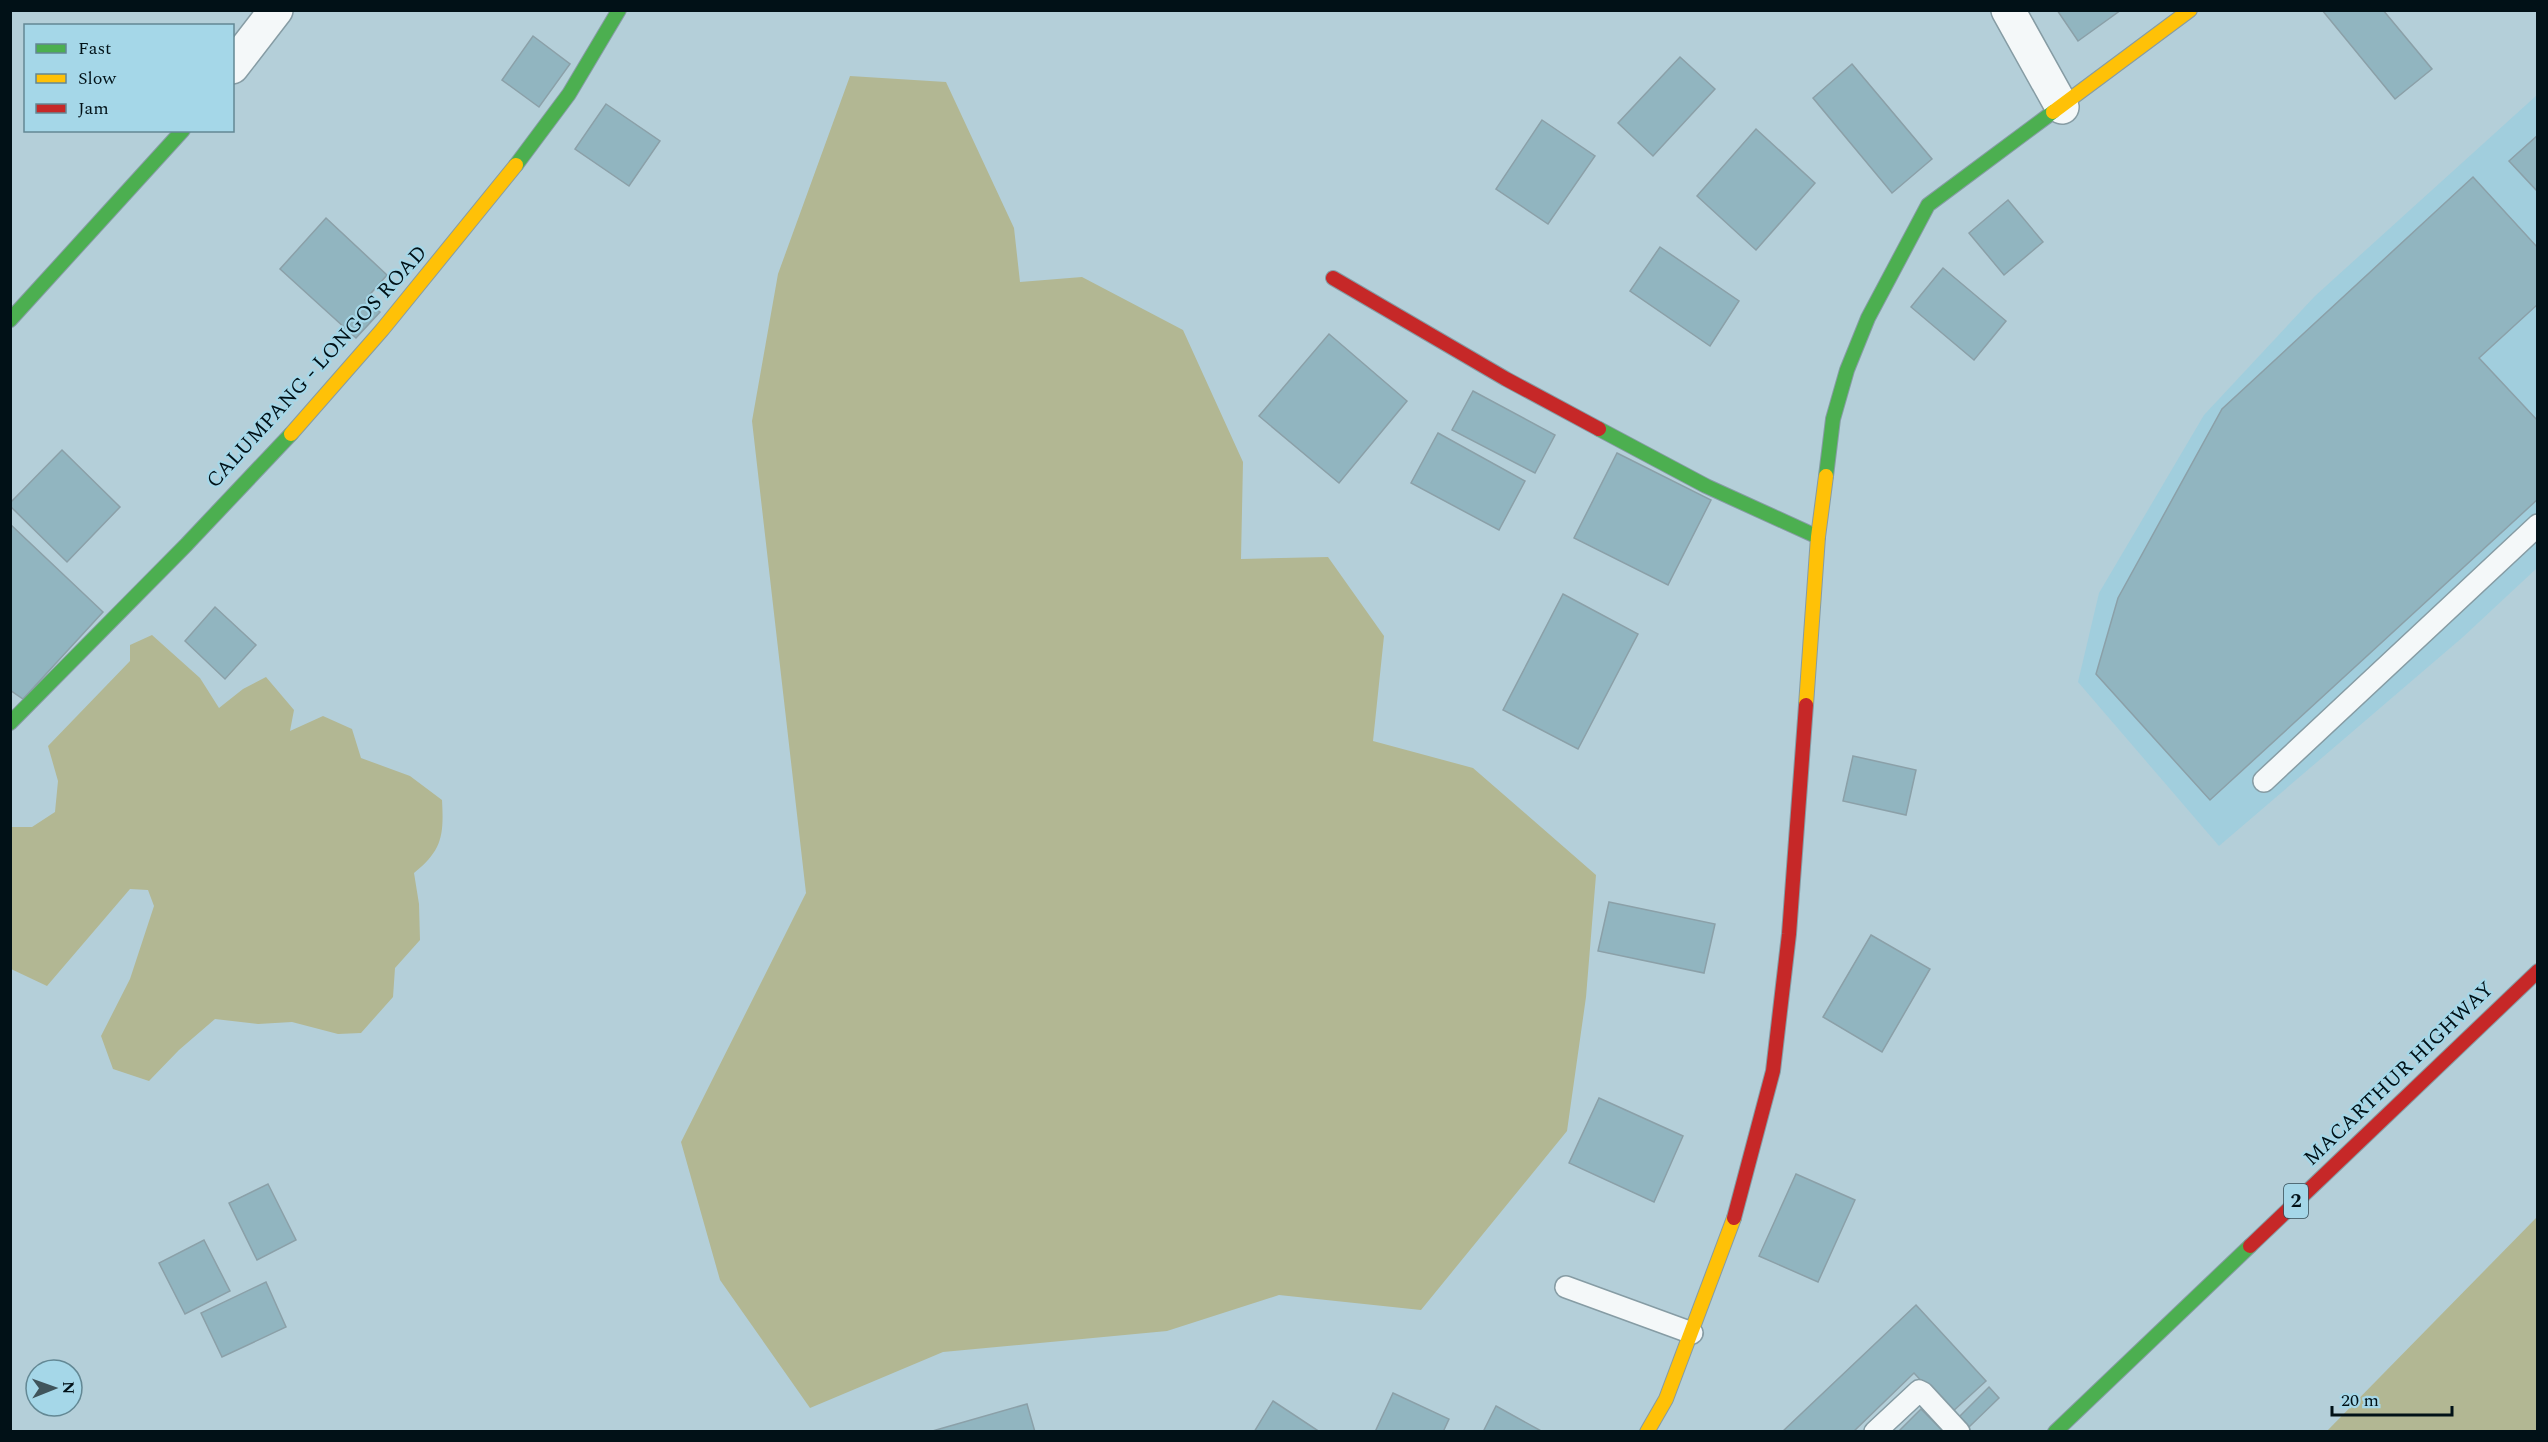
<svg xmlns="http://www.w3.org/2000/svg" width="2548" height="1442" font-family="Spectral,serif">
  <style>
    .built { fill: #a1cedd }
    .green { fill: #b2b793 }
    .building { fill: #91b5c0; stroke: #8ba0a8; stroke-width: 1.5 }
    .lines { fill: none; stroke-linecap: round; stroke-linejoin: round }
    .lane-casing { stroke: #869ca4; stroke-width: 24 }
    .street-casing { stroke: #869ca4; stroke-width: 36 }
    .fast-casing { stroke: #869ca4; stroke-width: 16 }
    .slow-casing { stroke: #869ca4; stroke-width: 16 }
    .jam-casing { stroke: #869ca4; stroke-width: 16 }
    .lane { stroke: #f4f8f9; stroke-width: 21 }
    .street { stroke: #f4f8f9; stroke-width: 33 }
    .fast { stroke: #4caf50; stroke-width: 14 }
    .slow { stroke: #ffc107; stroke-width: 14 }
    .jam { stroke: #c62828; stroke-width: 14 }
    .labels { text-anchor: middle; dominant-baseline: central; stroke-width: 4.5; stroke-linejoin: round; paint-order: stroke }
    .shield { fill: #a5d7e8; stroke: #324c56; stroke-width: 1.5 }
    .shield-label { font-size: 20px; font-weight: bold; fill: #011117 }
    .street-label { font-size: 21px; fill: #011117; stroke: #a5d7e8 }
  </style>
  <rect width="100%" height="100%" fill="#b4cfd9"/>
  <!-- built -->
  <polygon class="built" points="2537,95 2537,568 2463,637 2219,846 2078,682 2099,593 2204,415 2315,296"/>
  <!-- green -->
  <g class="green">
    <polygon points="850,76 946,82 1014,228 1020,282 1082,277 1183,330 1243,462 1241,559 1328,557 1384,636 1373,741 1473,768 1596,875 1586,997 1567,1131 1421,1310 1279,1295 1167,1331 943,1352 810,1408 720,1280 681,1142 806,893 752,421 778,274"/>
    <path d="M 152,635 L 200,678 L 219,708 L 243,689 L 266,677 L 294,710 L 290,731 L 323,716 L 352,729 L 361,758 L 410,776 L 442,800 C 444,836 442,850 414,873 L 419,904 L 420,940 L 395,968 L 393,997 L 361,1033 L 338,1034 L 292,1022 L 258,1024 L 215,1019 L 179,1050 L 149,1081 L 113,1069 L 101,1036 L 130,979 L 154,906 L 148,890 L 130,889 L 47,986 L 11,969 L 11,827 L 32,827 L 55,812 L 58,781 L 48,746 L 130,661 L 130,645 Z"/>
    <polygon points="2537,1217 2537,1431 2327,1431"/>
  </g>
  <!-- building -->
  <g class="building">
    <polygon points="2057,10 2121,10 2078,41"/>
    <polygon points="2322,10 2383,10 2432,69 2395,99"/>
    <polygon points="533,36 570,64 539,107 502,80"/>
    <polygon points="1680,57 1715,89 1653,156 1618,123"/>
    <polygon points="1852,64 1932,159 1892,193 1813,98"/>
    <polygon points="606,104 660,141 629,186 575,149"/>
    <polygon points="1542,120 1595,156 1548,224 1496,189"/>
    <polygon points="1756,129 1815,183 1756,250 1697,196"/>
    <polygon points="2538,135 2538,192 2509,161"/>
    <polygon points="2473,177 2538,248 2538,304 2479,358 2538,421 2538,499 2210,800 2096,674 2118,598 2222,409"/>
    <polygon points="2008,200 2043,242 2004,275 1969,233"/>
    <polygon points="326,218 387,275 365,300 380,312 356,338 280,269"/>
    <polygon points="1660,247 1739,301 1710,346 1630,291"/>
    <polygon points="1943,268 2006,321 1974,360 1911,307"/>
    <polygon points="1329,334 1407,401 1339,483 1259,416"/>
    <polygon points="1473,391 1555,435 1535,473 1452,430"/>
    <polygon points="1438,433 1525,481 1499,530 1411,483"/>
    <polygon points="62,450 120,507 67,562 10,506 10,503"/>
    <polygon points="1617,453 1711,500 1668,585 1574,538"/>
    <polygon points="10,524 103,612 23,699 10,690"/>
    <polygon points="1563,594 1638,634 1578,749 1503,710"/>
    <polygon points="215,607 256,645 225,679 185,641"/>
    <polygon points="1853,756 1916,770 1906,815 1843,801"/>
    <polygon points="1609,902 1715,924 1704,973 1598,951"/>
    <polygon points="1871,935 1930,969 1882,1052 1823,1017"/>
    <polygon points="1599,1098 1683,1136 1654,1202 1569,1163"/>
    <polygon points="1796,1174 1855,1200 1818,1282 1759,1256"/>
    <polygon points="268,1184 296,1240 257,1260 229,1203"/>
    <polygon points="204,1240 230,1291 185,1314 159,1263"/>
    <polygon points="266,1282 286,1327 222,1357 201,1313"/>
    <polygon points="1916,1305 1986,1381 1951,1413 1914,1373 1853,1432 1782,1432"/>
    <polygon points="1989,1387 1999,1398 1968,1428 1958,1418"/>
    <polygon points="1393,1393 1449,1419 1443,1432 1375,1432"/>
    <polygon points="1273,1401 1320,1432 1254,1432"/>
    <polygon points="1027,1404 1035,1432 929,1432"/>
    <polygon points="1496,1406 1543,1432 1483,1432"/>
    <polygon points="1921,1409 1944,1432 1898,1432"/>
  </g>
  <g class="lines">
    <!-- lane casing -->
    <g class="lane-casing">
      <g id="lane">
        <polyline points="2264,781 2538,525"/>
        <polyline points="1566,1287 1692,1333"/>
        <polyline points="1875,1432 1919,1391 1923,1393 1959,1432"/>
      </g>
    </g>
    <!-- street casing -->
    <g class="street-casing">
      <g id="street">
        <polyline points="2008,10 2062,107"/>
        <polyline points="232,67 276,10"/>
      </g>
    </g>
    <!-- fast casing -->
    <g class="fast-casing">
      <g id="fast">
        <polyline points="516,165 569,94 619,10"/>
        <polyline points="10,320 183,130"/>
        <polyline points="1599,429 1706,486 1818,537"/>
        <polyline points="1826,476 1833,419 1847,370 1868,318 1928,205 2053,112"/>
        <polyline points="10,723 187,544 291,434"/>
        <polyline points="2055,1432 2250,1246"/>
      </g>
    </g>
    <!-- slow casing -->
    <g class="slow-casing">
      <g id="slow">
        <polyline points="2053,112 2190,10"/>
        <polyline points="291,434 382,330 516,165"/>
        <polyline points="1806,705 1818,537 1826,476"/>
        <polyline points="1647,1432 1666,1399 1734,1218"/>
      </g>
    </g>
    <!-- jam casing -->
    <g class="jam-casing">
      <g id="jam">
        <polyline points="1333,278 1506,379 1599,429"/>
        <polyline points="1734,1218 1773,1071 1789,934 1806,705"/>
        <polyline points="2250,1246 2538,971"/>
      </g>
    </g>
    <!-- lane -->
    <use href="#lane" class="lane"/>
    <!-- street -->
    <use href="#street" class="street"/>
    <!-- fast -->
    <use href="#fast" class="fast"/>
    <!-- slow -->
    <use href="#slow" class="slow"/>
    <!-- jam -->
    <use href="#jam" class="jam"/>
  </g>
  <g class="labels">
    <!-- shield labels -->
    <rect class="shield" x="2284" y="1184" width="24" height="34" rx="4.5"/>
    <g class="shield-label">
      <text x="2296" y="1201">2</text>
    </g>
    <!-- street labels -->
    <g class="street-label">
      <text transform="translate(317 367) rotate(-48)">CALUMPANG - LONGOS ROAD</text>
      <text transform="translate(2399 1074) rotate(-44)">MACARTHUR HIGHWAY</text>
    </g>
  </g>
  <!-- border -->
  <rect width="2548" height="1442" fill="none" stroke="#011117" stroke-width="24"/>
  <!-- legend -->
  <rect x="24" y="24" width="210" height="108" fill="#a5d7e8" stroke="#638894" stroke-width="1.5"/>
  <rect x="36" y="44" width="30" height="9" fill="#4caf50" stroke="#638894" stroke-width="1.5"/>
  <text x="78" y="54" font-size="18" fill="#011117">Fast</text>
  <rect x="36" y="74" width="30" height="9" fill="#ffc107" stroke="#638894" stroke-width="1.5"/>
  <text x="78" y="84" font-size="18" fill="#011117">Slow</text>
  <rect x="36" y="104" width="30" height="9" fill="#c62828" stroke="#638894" stroke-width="1.5"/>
  <text x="78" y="114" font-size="18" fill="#011117">Jam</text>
  <!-- north arrow -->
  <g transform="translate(54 1388) rotate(89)"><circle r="28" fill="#a5d7e8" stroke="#638894" stroke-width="1.5"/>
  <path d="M0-4.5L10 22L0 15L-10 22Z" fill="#40545b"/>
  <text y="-9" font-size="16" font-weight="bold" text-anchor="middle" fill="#011117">N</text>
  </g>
  <!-- scale -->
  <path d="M2332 1406v9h120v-9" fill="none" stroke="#011117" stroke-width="3"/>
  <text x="2341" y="1406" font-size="18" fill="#011117" stroke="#a5d7e8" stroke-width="4.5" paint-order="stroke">20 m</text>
</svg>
